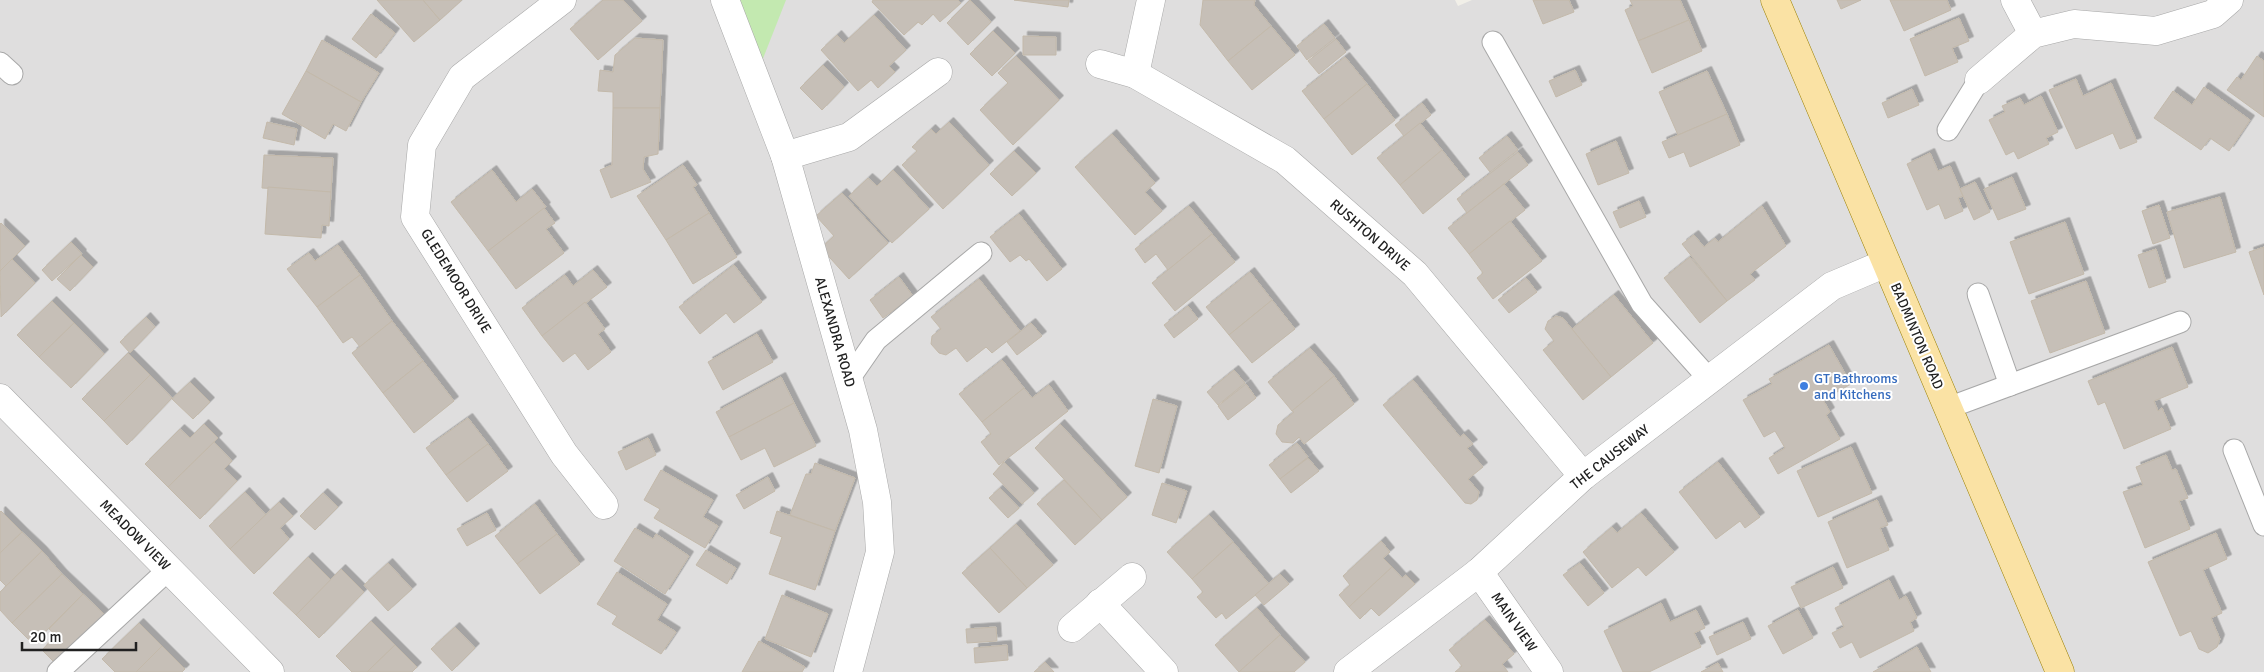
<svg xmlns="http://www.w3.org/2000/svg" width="2264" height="672" font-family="Signika,sans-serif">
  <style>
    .residential { fill: #dfdede }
    .grass { fill: #c3e9b0 }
    .building { fill: #c6bfb7; stroke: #c3b9aa; filter: url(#shadow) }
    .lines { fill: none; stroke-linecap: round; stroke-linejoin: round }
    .service-casing { stroke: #a8a8a8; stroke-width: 23 }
    .minor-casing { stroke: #a8a8a8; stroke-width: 29 }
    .primary-casing { stroke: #9b8003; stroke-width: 29 }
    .service { stroke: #fff; stroke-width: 21 }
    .minor { stroke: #fff; stroke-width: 28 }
    .primary { stroke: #fae2a4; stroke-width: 28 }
    .shop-dot { fill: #3f7fe0; stroke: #fff; stroke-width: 2 }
    .labels { text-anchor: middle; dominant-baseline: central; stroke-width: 4; stroke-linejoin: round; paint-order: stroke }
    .street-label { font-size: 14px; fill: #212121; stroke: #fff }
    .shop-label { font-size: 14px; fill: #366cbe; stroke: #fff; text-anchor: start }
  </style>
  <defs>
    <filter id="shadow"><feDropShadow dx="4.5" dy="-4.5" stdDeviation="0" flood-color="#0004"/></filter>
  </defs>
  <rect width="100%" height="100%" fill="#f1efe8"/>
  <!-- residential -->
  <polygon class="residential" points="0,0 1455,0 1458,6 1472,0 2264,0 2264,672 0,672"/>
  <!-- grass -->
  <polygon class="grass" points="739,0 786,0 762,61"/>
  <!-- building -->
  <g class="building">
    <polygon points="377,0 423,0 440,20 414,42"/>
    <polygon points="423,0 462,0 440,20"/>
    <polygon points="603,0 623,0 642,21 598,60 570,29"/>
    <polygon points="873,0 958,0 961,3 940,22 933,14 922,25 918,22 904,35 872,2"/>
    <polygon points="970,0 991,22 968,45 947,23"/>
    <polygon points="1014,0 1069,0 1068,7"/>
    <polygon points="1203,0 1255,0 1254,5 1271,26 1228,61 1200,25"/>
    <polygon points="1533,0 1569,0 1574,12 1543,24"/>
    <polygon points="1630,0 1680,0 1689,20 1638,41 1625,10 1633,6"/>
    <polygon points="1837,0 1861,0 1841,9"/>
    <polygon points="1890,0 1947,0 1951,10 1904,31"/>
    <polygon points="371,14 395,33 376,58 352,39"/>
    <polygon points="874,15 906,50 889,66 895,72 878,88 871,80 858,91 821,50 837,35 844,43"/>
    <polygon points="1959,18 1969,41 1952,48 1958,62 1925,76 1910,39"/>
    <polygon points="1689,20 1702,51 1652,73 1638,41"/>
    <polygon points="1324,24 1335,38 1307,60 1297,46"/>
    <polygon points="1271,26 1295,55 1252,90 1228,61"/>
    <polygon points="993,31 1015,53 992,76 970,54"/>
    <polygon points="1023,36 1056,37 1056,55 1023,55"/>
    <polygon points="635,38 663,40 660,108 613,108 613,92 598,91 600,70 613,72 615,55"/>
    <polygon points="1336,39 1346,52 1319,74 1308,61"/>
    <polygon points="322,40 379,73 361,102 306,71"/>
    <polygon points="1016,56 1059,100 1013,145 980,110 1008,83 998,73"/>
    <polygon points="2257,56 2264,61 2264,117 2227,90 2237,77 2241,80"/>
    <polygon points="1345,57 1367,84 1324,119 1302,91"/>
    <polygon points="823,65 844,87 822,110 800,88"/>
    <polygon points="1575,70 1582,85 1556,97 1549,81"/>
    <polygon points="306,71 361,102 346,131 333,124 325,139 282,114"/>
    <polygon points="1707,71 1727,114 1678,135 1659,92"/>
    <polygon points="2076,79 2083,96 2111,83 2137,142 2120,149 2113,133 2076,149 2049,90"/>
    <polygon points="1367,84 1395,120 1352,155 1324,119"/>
    <polygon points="2204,87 2250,120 2229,151 2210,138 2201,150 2154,118 2173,91 2192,105"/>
    <polygon points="1912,89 1919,105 1888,118 1882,103"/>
    <polygon points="2041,96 2058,132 2046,138 2049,144 2018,159 2014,151 2006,155 1989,120 2005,112 2002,106 2020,98 2024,105"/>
    <polygon points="1422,103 1431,115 1404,136 1395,125"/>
    <polygon points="613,108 660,108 658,154 644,157 643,169 651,182 611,198 600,170 612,165"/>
    <polygon points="1727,114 1740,145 1690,167 1684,152 1669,158 1662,142"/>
    <polygon points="267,122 297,129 294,145 263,138"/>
    <polygon points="949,122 989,165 943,209 902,165 917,151 912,147 931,129 936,134"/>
    <polygon points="1420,123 1442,150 1400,185 1377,158"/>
    <polygon points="1112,134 1155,183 1145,192 1162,211 1135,235 1075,167"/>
    <polygon points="1507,136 1518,150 1490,172 1479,158"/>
    <polygon points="1616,141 1629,173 1598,185 1586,154"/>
    <polygon points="1442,150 1465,179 1423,214 1400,185"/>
    <polygon points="1014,151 1036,173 1012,196 990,174"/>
    <polygon points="1518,152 1528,165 1467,213 1457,199"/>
    <polygon points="1930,153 1938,171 1950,166 1963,196 1958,198 1963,211 1945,219 1939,204 1927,210 1907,164"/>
    <polygon points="264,155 333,158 331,192 262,188"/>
    <polygon points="683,165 697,185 693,187 709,213 666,240 637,196"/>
    <polygon points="492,170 516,202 532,189 546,207 488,251 451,202"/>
    <polygon points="893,170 929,209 892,243 849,196 868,178 877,186"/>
    <polygon points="2012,177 2026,209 1998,220 1984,189"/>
    <polygon points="1975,182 1990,212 1974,220 1960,189"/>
    <polygon points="1504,184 1525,210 1469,254 1448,228"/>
    <polygon points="268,187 331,192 329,226 322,225 321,238 265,234"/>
    <polygon points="842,193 888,243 849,279 821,248 834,236 816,216"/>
    <polygon points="2220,197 2236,252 2184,268 2167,212"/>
    <polygon points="1639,201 1646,217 1620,228 1613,212"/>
    <polygon points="2159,205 2170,238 2153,244 2142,211"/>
    <polygon points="1189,206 1212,234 1168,270 1156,254 1145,263 1135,249"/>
    <polygon points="1762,206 1786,246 1750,274 1755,280 1727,301 1682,244 1694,235 1704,247 1715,238 1718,242"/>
    <polygon points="544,208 555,223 546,229 564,253 516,289 488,251"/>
    <polygon points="709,213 737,257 693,284 666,240"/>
    <polygon points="1019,214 1062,269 1047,281 1029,259 1026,261 1020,255 1010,262 990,237"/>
    <polygon points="1510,221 1542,261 1493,299 1477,278 1483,273 1469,254"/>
    <polygon points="2065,222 2084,274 2029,294 2010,242"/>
    <polygon points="1,223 25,246 0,271 0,224"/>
    <polygon points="1212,234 1235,262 1175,311 1152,283"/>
    <polygon points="71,242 82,254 52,281 42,270"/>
    <polygon points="338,245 360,275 317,307 287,269 309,253 315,261"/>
    <polygon points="2264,247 2264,295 2249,252"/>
    <polygon points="2156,249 2166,282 2149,288 2138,255"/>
    <polygon points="81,255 93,267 70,291 57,279"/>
    <polygon points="1690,257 1727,301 1700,323 1664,278"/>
    <polygon points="12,259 35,283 1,317 0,271"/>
    <polygon points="734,265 762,302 734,323 726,313 700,334 679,307"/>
    <polygon points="593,270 607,287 542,336 522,308 565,275 573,286"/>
    <polygon points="1250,272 1272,300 1229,335 1206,307"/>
    <polygon points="360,275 392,321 360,347 352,337 343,343 317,307"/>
    <polygon points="899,277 913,296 883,318 870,300"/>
    <polygon points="1526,278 1537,292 1509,313 1498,300"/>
    <polygon points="979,279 1020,331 992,353 986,347 967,362 956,348 946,355 939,353 931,344 932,336 941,329 931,317"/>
    <polygon points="2086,281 2105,333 2050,353 2031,301"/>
    <polygon points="1614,295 1653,343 1611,377 1572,329"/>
    <polygon points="1272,300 1295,329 1252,363 1229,335"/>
    <polygon points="52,301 74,323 39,357 17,335"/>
    <polygon points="585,302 605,329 598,334 611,352 588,370 575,353 563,362 542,336"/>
    <polygon points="1188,306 1198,319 1174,338 1164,325"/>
    <polygon points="1556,316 1563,318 1611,377 1583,400 1543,350 1554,341 1545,329 1548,321"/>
    <polygon points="146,317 155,327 130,353 120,342"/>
    <polygon points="392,321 423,361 383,393 352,353"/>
    <polygon points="74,323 104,354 71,388 39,357"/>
    <polygon points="1031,323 1042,336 1017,355 1007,342"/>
    <polygon points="757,334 773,362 723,390 708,362"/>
    <polygon points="1829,345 1851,384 1823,400 1830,412 1826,415 1840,439 1778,474 1769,458 1785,448 1775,431 1764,437 1743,400 1772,384 1769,379"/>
    <polygon points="2172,347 2188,387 2154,401 2158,411 2162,408 2171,429 2124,449 2105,402 2098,405 2088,381"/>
    <polygon points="1310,348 1334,376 1292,411 1268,382"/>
    <polygon points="128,353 150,375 104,421 82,399"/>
    <polygon points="1002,360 1024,388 982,422 959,394"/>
    <polygon points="423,361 454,401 414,433 383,393"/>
    <polygon points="1234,370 1245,383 1218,405 1207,392"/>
    <polygon points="150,375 172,398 127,445 104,421"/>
    <polygon points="1334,376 1354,404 1304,444 1299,437 1293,443 1282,442 1276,434 1278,425 1294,412 1292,411"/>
    <polygon points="781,377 794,403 729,437 716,412"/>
    <polygon points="1413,380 1460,437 1464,434 1473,444 1467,448 1483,467 1468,479 1479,492 1477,500 1471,504 1465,503 1383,405"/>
    <polygon points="190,382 210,402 193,419 172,399"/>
    <polygon points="1246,384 1256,398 1228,420 1218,406"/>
    <polygon points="1049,385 1068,411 999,465 981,442 991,434 982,422 1024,388 1032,398"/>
    <polygon points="1153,399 1177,406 1159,473 1135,466"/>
    <polygon points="794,403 816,446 774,467 765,448 741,460 729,437"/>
    <polygon points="468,418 488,444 446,475 426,448"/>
    <polygon points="204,424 218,438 168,487 145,464 180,429 190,438"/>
    <polygon points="1060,424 1127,497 1102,520 1035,448"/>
    <polygon points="648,438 656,455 626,470 618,452"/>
    <polygon points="214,442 232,461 224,469 237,481 200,519 168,487"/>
    <polygon points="1297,443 1308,457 1280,479 1269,465"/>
    <polygon points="488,444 508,471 467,502 446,475"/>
    <polygon points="1851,447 1872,493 1818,517 1797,471"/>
    <polygon points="2166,455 2172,470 2176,469 2188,498 2179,501 2190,529 2145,548 2123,492 2143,485 2136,467"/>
    <polygon points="1308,458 1319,471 1291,493 1280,479"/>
    <polygon points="1004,462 1034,493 1022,504 993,474"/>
    <polygon points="1718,462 1760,517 1745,528 1740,521 1716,539 1679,492"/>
    <polygon points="815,463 855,478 835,531 790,515 806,474 811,474"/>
    <polygon points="661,470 713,500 703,517 718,526 705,548 654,518 660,509 644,500"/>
    <polygon points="768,477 775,491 744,509 736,495"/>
    <polygon points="1064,480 1102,520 1075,545 1037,504"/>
    <polygon points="1162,483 1187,491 1176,523 1152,515"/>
    <polygon points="1000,488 1019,508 1008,518 989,498"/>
    <polygon points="245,492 266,515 230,549 209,526"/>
    <polygon points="323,493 338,507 315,530 300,516"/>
    <polygon points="1877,500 1888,525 1880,528 1889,550 1847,568 1828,522"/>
    <polygon points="279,502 293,516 280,528 289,539 254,574 230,549"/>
    <polygon points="535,504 557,534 517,564 495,536"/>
    <polygon points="1,511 22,532 0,553 0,512"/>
    <polygon points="777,511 835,531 815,590 769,574 782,537 770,533"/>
    <polygon points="487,513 496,530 467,546 457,529"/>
    <polygon points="1641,513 1674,552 1646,576 1638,567 1612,588 1583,552 1612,527 1617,533"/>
    <polygon points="1209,515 1233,542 1192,579 1167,552"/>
    <polygon points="1016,524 1053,565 1027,588 990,548"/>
    <polygon points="635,528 653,539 656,534 689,556 665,594 614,561"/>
    <polygon points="22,532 42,551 6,586 0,580 0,553"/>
    <polygon points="2216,533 2227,559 2203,570 2222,613 2211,618 2220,639 2217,647 2208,653 2199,649 2191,631 2180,636 2148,562"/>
    <polygon points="557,534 580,564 540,594 517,564"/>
    <polygon points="1381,541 1390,552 1383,558 1392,567 1349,607 1339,595 1350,585 1343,576"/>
    <polygon points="1233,542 1269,584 1226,619 1222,613 1216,618 1197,597 1203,592 1192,579"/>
    <polygon points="990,548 1027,588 999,613 962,573"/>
    <polygon points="706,550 736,568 727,584 696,565"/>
    <polygon points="42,551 62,574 12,623 0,610 0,592"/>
    <polygon points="308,557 331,580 296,615 273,593"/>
    <polygon points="388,563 412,589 388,611 364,585"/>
    <polygon points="1580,563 1604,593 1588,606 1563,575"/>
    <polygon points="1392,567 1402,578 1406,575 1415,584 1379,616 1371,608 1360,619 1349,607"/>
    <polygon points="1833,567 1843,588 1801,608 1791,587"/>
    <polygon points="341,569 364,592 319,638 296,615"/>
    <polygon points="617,572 667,604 657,620 676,632 661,654 612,624 617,616 597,604"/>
    <polygon points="62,574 83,594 33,644 12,623"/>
    <polygon points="1280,574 1289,584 1264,605 1255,595"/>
    <polygon points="1889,580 1899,600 1906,596 1917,618 1910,622 1914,631 1860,658 1852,642 1840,648 1832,633 1844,627 1835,608"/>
    <polygon points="83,594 106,616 57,665 42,650 56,635 49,629"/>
    <polygon points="782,595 828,614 811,657 765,639"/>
    <polygon points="1661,603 1670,622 1696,610 1705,628 1694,633 1701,647 1649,672 1623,672 1604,631"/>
    <polygon points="1257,608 1280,635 1239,672 1215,645"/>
    <polygon points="1798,610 1813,638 1783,654 1768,626"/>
    <polygon points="1485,620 1514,654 1502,664 1508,672 1455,672 1462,666 1449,650"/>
    <polygon points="371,621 395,645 367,672 352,672 336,656"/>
    <polygon points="1743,622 1751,639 1717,655 1709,637"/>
    <polygon points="139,623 162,646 136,672 115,672 102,659"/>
    <polygon points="455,627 475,648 452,671 431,649"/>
    <polygon points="996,627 997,641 967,643 966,629"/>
    <polygon points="1280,635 1305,662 1294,672 1239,672"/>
    <polygon points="759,641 805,667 802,672 742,672"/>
    <polygon points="395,645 417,667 412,672 367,672"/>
    <polygon points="1007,645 1008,660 975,663 974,648"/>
    <polygon points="162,646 185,669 182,672 136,672"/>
    <polygon points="1917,647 1931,672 1873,672"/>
    <polygon points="1045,662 1054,672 1034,672"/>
    <polygon points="1718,663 1723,672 1701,672"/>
  </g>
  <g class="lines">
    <!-- service casing -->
    <g class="service-casing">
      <g id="service">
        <polyline points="1493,42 1642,304 1710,380"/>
        <polyline points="0,63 12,74"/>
        <polyline points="1948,130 1979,80"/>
        <polyline points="1978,294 2010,385"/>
        <polyline points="849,379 876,340 981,253"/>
        <polyline points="1948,408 2180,322"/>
        <polyline points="2234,450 2264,525"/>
        <polyline points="58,672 169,569"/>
      </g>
    </g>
    <!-- minor casing -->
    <g class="minor-casing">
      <g id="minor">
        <polyline points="562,0 462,77 422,145 415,217 564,454 604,505"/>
        <polyline points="725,0 785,156 863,430 877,502 880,552 848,672"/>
        <polyline points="2015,0 2033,34"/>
        <polyline points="1100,64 1135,74 1285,160 1415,274 1583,476"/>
        <polyline points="1135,74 1151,0"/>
        <polyline points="1979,80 2033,34 2074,24 2156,31 2213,14 2229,0"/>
        <polyline points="785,156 849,137 938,72"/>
        <polyline points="0,398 270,672"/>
        <polyline points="1479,572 1549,672"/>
        <polyline points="1100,603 1164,672"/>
        <polyline points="1072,628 1132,577"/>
        <polyline points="1348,672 1479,572 1583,476 1832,286 1886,263"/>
      </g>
    </g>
    <!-- primary casing -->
    <g class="primary-casing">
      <polyline id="primary" points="1775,0 2060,672"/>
    </g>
    <!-- service -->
    <use href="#service" class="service"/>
    <!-- minor -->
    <use href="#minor" class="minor"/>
    <!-- primary -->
    <use href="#primary" class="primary"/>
  </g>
  <!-- markers -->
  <circle class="shop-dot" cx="1804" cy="386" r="5"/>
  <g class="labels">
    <!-- street labels -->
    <g class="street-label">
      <text transform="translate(1370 235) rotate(41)">RUSHTON DRIVE</text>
      <text transform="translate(456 281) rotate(58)">GLEDEMOOR DRIVE</text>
      <text transform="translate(835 332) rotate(74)">ALEXANDRA ROAD</text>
      <text transform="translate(1917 336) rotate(67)">BADMINTON ROAD</text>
      <text transform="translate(1610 457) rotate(-38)">THE CAUSEWAY</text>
      <text transform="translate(135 535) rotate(45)">MEADOW VIEW</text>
      <text transform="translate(1514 622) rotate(55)">MAIN VIEW</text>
    </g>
    <!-- shop labels -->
    <g class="shop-label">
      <text x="1814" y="378">GT Bathrooms<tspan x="1814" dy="16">and Kitchens</tspan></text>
    </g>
  </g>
  <!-- scale -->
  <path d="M22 642v8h114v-8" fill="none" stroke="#212121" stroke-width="2.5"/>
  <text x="30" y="642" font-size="15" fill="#212121" stroke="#ffffff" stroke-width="4" paint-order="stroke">20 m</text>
</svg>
